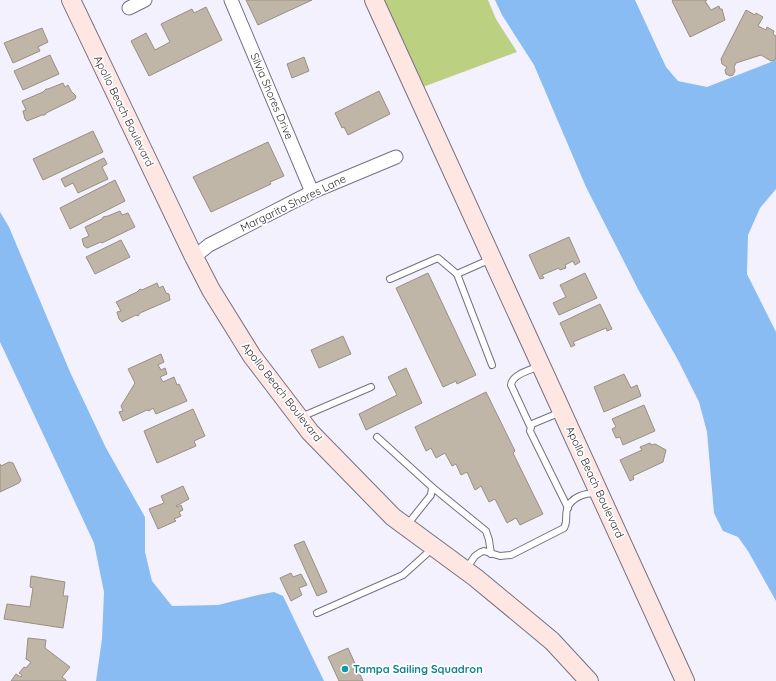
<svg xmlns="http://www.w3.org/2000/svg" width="776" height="681" font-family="Quicksand,sans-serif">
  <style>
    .green { fill: #bbd080 }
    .water { fill: #89bcf2 }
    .building { fill: #c0b6a8; stroke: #998f82 }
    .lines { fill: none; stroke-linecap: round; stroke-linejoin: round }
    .service-casing { stroke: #747180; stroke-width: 8 }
    .minor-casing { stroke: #747180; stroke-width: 15 }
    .secondary-casing { stroke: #747180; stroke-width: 20 }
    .service { stroke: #fff; stroke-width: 6 }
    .minor { stroke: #fff; stroke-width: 13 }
    .secondary { stroke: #fee6e3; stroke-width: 18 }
    .culture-dot { fill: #0f9aa8; stroke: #fff; stroke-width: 1.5 }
    .labels { text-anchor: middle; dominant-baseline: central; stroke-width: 3.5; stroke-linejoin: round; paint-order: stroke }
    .street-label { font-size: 11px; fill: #2c2a30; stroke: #fff }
    .culture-label { font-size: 11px; font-weight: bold; fill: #0d838f; stroke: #fff; text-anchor: start }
  </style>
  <rect width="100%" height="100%" fill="#f4f1ff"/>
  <!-- green -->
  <polygon class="green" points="383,0 488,0 496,19 517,52 423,87"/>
  <!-- water -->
  <g class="water">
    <polygon points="495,0 635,0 666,67 678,81 707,87 776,60 776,189 760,208 748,235 747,274 776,332 776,601 748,551 738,537 723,531 714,513 707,432 699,402 678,360 639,291 586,187 534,65 502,15"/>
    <polygon points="0,212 9,227 70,372 106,448 145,517 145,552 152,581 172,606 218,605 258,595 274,592 283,596 324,681 96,681 102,639 104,592 94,543 0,342"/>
  </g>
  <!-- building -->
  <g class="building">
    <polygon points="246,0 312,0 258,25"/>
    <polygon points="673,0 707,0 705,1 711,10 719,6 720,9 722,9 725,20 690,37 672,1"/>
    <polygon points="206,7 222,40 149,76 131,41 146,33 155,50 170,42 161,24 192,9 194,13"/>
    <polygon points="746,10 755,15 756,13 763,17 758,26 766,30 767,27 774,31 773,34 776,36 776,57 775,60 771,61 761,55 736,63 734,67 735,71 733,75 730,76 726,74 725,70 727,67 722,64 721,59"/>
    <polygon points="42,28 48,42 38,47 40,51 13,63 4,43"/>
    <polygon points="50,55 59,74 23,90 14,71"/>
    <polygon points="304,57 309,71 292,78 287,64"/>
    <polygon points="63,83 65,87 68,85 71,91 76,96 75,99 46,113 45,115 42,115 27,121 25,119 23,111 26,110 22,101 43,92 46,89 48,89"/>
    <polygon points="379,91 390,114 348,135 344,127 342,128 335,113"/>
    <polygon points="93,131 103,152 43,180 33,159"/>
    <polygon points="268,142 284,176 270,182 271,184 211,212 193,177"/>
    <polygon points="104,158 107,164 102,167 108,179 78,193 73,183 65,187 61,179"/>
    <polygon points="115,180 125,201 70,229 60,208"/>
    <polygon points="120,211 122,215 128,213 135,227 102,243 101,242 87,248 84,246 82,239 89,236 85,227 102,219 103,217 108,216"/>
    <polygon points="569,237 580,262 575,265 573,261 565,265 566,268 560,270 559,268 542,275 544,278 540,279 529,255"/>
    <polygon points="121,240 130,257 95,274 86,257"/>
    <polygon points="428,273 476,375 457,384 456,381 443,387 396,288"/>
    <polygon points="585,273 597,298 559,315 553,303 566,297 560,285"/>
    <polygon points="157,283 159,288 163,286 166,293 169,294 170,300 140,313 138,316 136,315 122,322 119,319 117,312 121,311 116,302 137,292 140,289 142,290"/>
    <polygon points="600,304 612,329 607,331 606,328 573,342 575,345 571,347 560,323"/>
    <polygon points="343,336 351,354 319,368 311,350"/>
    <polygon points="161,354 164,362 158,365 161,370 165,368 167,374 160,377 163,382 174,377 177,385 179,384 187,401 156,414 153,408 149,411 147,410 123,421 119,412 123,411 121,406 135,383 128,369"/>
    <polygon points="406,368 422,403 366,430 359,414 397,395 388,377"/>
    <polygon points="624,374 631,388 637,385 641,396 604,412 594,387"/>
    <polygon points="486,392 515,451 513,453 543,514 520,525 516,518 507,523 495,499 489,502 481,486 475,490 467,472 461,475 456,464 452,466 445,453 436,458 431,448 426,451 415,427"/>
    <polygon points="644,405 655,431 623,445 620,437 616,438 612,429 616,427 612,419"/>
    <polygon points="193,409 205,436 194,441 196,446 157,463 144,431"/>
    <polygon points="650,443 651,445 655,444 666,450 663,462 633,476 634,479 630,481 620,460 642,450 640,447"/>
    <polygon points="9,462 13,463 21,480 19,483 0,492 0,464 1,466"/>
    <polygon points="183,486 189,499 176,506 177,507 181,505 183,510 179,512 181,516 174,519 176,521 158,529 149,509 164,503 161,496"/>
    <polygon points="304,541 327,592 317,596 294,545"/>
    <polygon points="291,573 293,577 301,574 307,585 299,588 302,595 291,601 280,578"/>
    <polygon points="31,576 65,582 63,596 68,596 63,628 4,619 7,604 30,607 33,588 30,587"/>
    <polygon points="28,638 46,640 45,648 70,667 62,677 66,680 66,681 11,681 16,674 21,677 22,675 19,673 24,667 26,668 31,662 26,659"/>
    <polygon points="348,648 363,681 339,681 328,657"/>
  </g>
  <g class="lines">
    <!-- service casing -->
    <g class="service-casing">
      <g id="service">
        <polyline points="491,259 457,274 492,365"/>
        <polyline points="390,279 438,258 457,274"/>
        <polyline points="561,412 532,424 530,431 568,508"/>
        <polyline points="301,417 371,387"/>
        <path d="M 530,426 L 511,385 C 512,374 531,370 540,366"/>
        <polyline points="377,437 432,487 431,495 407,525"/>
        <polyline points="432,487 486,531 489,540 491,554"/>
        <path d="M 466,569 L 475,556 L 481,552 L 484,551 L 500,556 L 511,555 L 564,528 C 568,521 565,516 567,509 C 571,497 585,493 596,493"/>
        <polyline points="317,613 403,575 433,548"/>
      </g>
    </g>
    <!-- minor casing -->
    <g class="minor-casing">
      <g id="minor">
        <polyline points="231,0 312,192"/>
        <polyline points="129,8 145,0"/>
        <polyline points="194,257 209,245 312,192 396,157"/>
      </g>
    </g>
    <!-- secondary casing -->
    <g class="secondary-casing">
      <g id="secondary">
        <polyline points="71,0 194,257 211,290 252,356 310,432 393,517 476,578 552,641 589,681"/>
        <polyline points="374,0 685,681"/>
      </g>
    </g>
    <!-- service -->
    <use href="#service" class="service"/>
    <!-- minor -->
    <use href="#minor" class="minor"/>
    <!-- secondary -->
    <use href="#secondary" class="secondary"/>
  </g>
  <!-- markers -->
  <circle class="culture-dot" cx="345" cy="669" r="4"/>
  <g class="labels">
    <!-- street labels -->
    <g class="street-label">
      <text transform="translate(272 96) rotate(67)">Silvia Shores Drive</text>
      <text transform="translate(124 111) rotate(64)">Apollo Beach Boulevard</text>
      <text transform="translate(293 203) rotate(-26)">Margarita Shores Lane</text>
      <text transform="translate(282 392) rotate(52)">Apollo Beach Boulevard</text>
      <text transform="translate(595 482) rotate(65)">Apollo Beach Boulevard</text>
    </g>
    <!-- culture labels -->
    <g class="culture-label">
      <text x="353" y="669">Tampa Sailing Squadron</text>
    </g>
  </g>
</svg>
